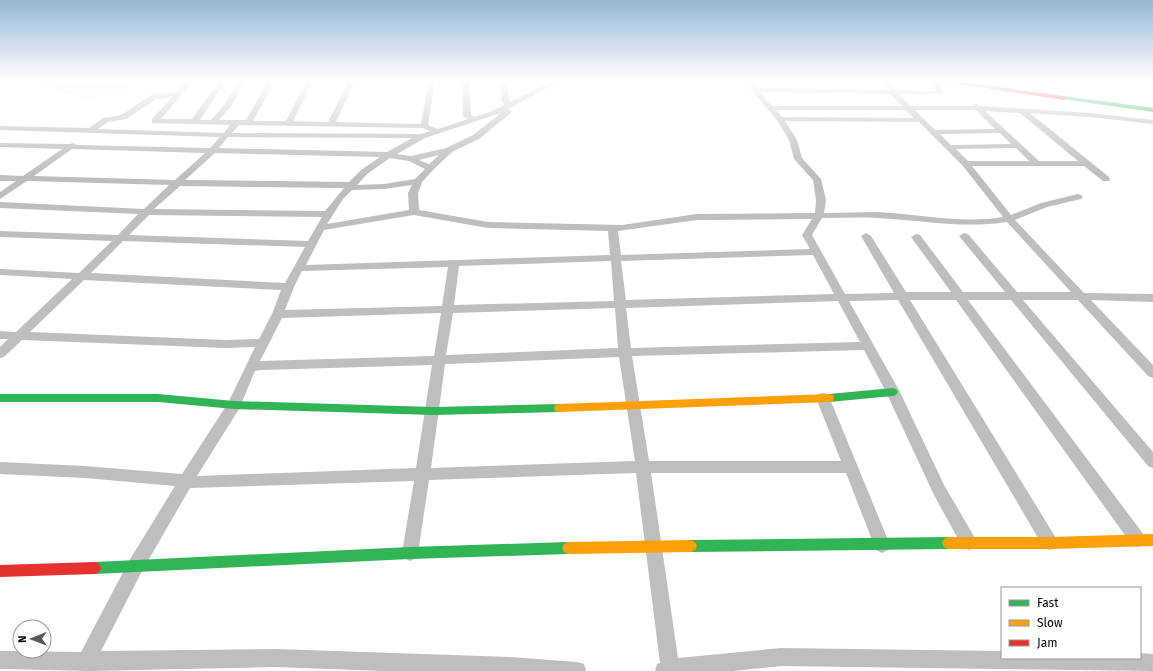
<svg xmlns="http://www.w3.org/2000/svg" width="1153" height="671" font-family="'Fira Sans',sans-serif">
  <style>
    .green { fill: #eaeaea }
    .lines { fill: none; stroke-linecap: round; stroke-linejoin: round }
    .street { fill: #bebebe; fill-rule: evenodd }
    .fast { fill: #30b455; fill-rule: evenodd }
    .slow { fill: #ff9f0a; fill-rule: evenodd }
    .jam { fill: #e5322d; fill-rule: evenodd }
  </style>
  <rect width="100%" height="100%" fill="#fff"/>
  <!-- green -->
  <polygon class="green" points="32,81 134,81 123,92 123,94 82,98"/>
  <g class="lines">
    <!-- street -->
    <path class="street" d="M 186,81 L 193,81 L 161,119 L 192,119 L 219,81 L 226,81 L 200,120 L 211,120 L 225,104 L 238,81 L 245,81 L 232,105 L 219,120 L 246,120 L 268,81 L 275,81 L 253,121 L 286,121 L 306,81 L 313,81 L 293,121 L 328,122 L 349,81 L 355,81 L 336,122 L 421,124 L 429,81 L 435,81 L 428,125 L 438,129 L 468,119 L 463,116 L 463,81 L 469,81 L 471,115 L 475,117 L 492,111 L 505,105 L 502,102 L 500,81 L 506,81 L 510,102 C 530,92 547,81 570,81 L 549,87 L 508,109 L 512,111 L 511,113 L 479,139 L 452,152 L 433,170 L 422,182 L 418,193 L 419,210 L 488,222 L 622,225 L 697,214 L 815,213 L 816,200 L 813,180 L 794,159 L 789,140 L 777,120 L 752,91 L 746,81 L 753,81 L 756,88 L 888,90 L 883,81 L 890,81 L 895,90 L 936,91 L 932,81 L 938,81 L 945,93 L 943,94 L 899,94 L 910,106 L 972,106 L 976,104 L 980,106 L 1090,113 L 1153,120 L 1153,124 L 1090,117 L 1030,113 L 1109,177 L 1110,179 L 1109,181 L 1103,181 L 1084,166 L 972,166 L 1011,215 L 1041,203 L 1078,194 L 1081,195 L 1083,197 L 1081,199 L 1047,207 L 1015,220 L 1084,293 L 1153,294 L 1153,302 L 1091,300 L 1153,365 L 1153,378 L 1148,376 L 1078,300 L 1023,300 L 1153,452 L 1153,468 L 1148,466 L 1011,300 L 968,300 L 1144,535 L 1146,540 L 1144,545 L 1138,547 L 1132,545 L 956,300 L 910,300 L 1056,538 L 1058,543 L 1056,548 L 1050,550 L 1044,548 L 898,300 L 849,301 L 900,392 L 944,485 L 975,538 L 977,543 L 975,548 L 969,550 L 963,548 L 934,495 L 886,392 L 864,350 L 632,356 L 649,461 L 841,461 L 816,398 L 818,394 L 823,393 L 828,394 L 890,545 L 888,550 L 882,553 L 876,550 L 846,473 L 651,473 L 678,658 L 781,648 L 1002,651 L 1002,658 L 1140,658 L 1140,653 L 1153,654 L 1153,671 L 781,666 L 734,671 L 655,671 L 657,664 L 660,663 L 636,473 L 429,480 L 418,553 L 416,558 L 410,561 L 404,558 L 402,553 L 414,481 L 190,488 L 141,573 L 101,651 L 276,649 L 510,657 L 577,662 L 584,664 L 586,671 L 383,671 L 276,667 L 91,671 L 0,669 L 0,651 L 81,652 L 129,561 L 175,486 L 85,478 L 0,474 L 0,462 L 85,466 L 182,474 L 228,403 L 255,347 L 226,348 L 22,340 L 4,357 L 0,358 L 0,347 L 8,339 L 0,339 L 0,331 L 16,332 L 72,279 L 0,275 L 0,269 L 79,273 L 112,241 L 0,237 L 0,231 L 118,235 L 138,214 L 0,208 L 0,202 L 144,209 L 169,185 L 27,181 L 0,199 L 0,192 L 16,181 L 0,181 L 0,175 L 23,176 L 62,149 L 0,147 L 0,143 L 69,144 L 73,143 L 77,145 L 210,148 L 220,137 L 0,130 L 0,126 L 89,128 L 103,118 L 121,115 L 151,95 L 176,92 ZM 760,92 L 890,94 L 902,106 L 772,106 ZM 172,97 L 152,119 L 152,123 L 230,125 L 224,133 L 98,129 L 108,122 L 126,119 L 156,99 ZM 776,110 L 906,110 L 914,118 L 782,117 ZM 915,110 L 976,110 L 995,129 L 935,130 ZM 985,111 L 1020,113 L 1078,161 L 1039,161 ZM 501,113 L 473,135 L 446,148 L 411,156 L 397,154 L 425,138 ZM 785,121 L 919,122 L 963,166 L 1003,217 C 960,224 919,214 877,212 C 859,212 841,213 824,213 L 826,200 L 821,179 L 802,158 L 797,140 ZM 239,125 L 423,128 L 430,131 L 421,134 L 232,133 ZM 1000,133 L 1011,144 L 951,145 L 940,134 ZM 228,137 L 412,138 L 387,152 L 219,148 ZM 1016,148 L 1029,161 L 968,161 L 956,149 ZM 72,149 L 205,153 L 175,180 L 34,176 ZM 215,153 L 380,157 L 361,170 L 349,182 L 185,180 ZM 439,155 L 429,164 L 419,160 ZM 390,158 L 409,161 L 425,169 L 415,179 L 384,184 L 357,185 L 367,174 ZM 412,185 L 408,193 L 409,210 L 327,224 L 343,199 L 352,190 L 384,189 ZM 180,186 L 344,188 L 325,211 L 154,209 ZM 149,215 L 322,217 L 308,241 L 129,235 ZM 414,215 L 488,228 L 608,231 L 610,255 L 306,265 L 324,230 ZM 822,218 C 840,218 859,217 877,218 C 922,220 962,229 1007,222 L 1071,292 L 1017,292 L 968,234 L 964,233 L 959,236 L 1005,292 L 963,292 L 920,235 L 916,234 L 911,237 L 951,292 L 906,292 L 871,236 L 866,233 L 861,236 L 894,293 L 845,294 L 812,235 ZM 812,219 L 802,235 L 810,249 L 621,255 L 618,231 L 697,220 ZM 123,241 L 305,247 L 285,283 L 91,273 ZM 813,255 L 834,294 L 626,300 L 621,261 ZM 611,261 L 614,301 L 454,305 L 459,266 ZM 448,267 L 442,306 L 285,310 L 294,287 L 302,271 ZM 84,280 L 281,290 L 272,314 L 259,339 L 226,340 L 30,332 ZM 838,301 L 860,342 L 631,348 L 626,308 ZM 615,308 L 618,348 L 446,355 L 453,313 ZM 441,313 L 434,356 L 260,361 L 282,318 ZM 619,357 L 635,461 L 431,468 L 445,364 ZM 432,365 L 416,468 L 197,476 L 239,409 L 255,371 L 262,370 Z"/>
    <!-- fast -->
    <g class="fast">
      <polygon points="1064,96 1153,108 1153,112 1062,99 1061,98"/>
      <polygon points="893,388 896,389 898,392 896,395 893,396 829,402 825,401 824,398 825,395 829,394"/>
      <polygon points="0,394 158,394 234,401 433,407 559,404 563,405 564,408 563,411 559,412 433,415 234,409 158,402 0,402"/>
      <polygon points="948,537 952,539 954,543 952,547 948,549 691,552 687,550 685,546 687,542 691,540"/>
      <polygon points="568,542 572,544 574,548 572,552 568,554 410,559 95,574 91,572 89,568 91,564 95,562 410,547"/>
    </g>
    <!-- slow -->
    <g class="slow">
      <polygon points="829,394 833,395 834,398 833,401 829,402 559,412 555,411 554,408 555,405 559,404"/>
      <polygon points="1153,534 1153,546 1050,549 948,549 944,547 942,543 944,539 948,537 1050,537"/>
      <polygon points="691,540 695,542 697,546 695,550 691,552 568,554 564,552 562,548 564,544 568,542"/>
    </g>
    <!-- jam -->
    <g class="jam">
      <polygon points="939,81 954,81 1064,96 1067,98 1064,100"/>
      <polygon points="95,562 99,564 101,568 99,572 95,574 0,577 0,565"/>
    </g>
  </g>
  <!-- sky -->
  <linearGradient id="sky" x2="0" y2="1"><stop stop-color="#96b7d6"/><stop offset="0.46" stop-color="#fff"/><stop offset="1" stop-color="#fff" stop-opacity="0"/></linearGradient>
  <rect width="1153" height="175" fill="url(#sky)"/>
  <!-- legend -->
  <rect x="1001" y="587" width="140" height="72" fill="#ffffff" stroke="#999999"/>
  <rect x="1009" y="600" width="20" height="6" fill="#30b455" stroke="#999999"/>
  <text x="1037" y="607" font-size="12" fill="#000000">Fast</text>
  <rect x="1009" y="620" width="20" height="6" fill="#ff9f0a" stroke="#999999"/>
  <text x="1037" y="627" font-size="12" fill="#000000">Slow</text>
  <rect x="1009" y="640" width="20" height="6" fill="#e5322d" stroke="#999999"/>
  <text x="1037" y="647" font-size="12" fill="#000000">Jam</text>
  <!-- north arrow -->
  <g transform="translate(32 639) rotate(269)"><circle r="19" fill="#ffffff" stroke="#999999"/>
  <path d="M0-3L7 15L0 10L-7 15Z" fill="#595959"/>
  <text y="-6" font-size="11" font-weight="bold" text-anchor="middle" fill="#000000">N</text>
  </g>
</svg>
